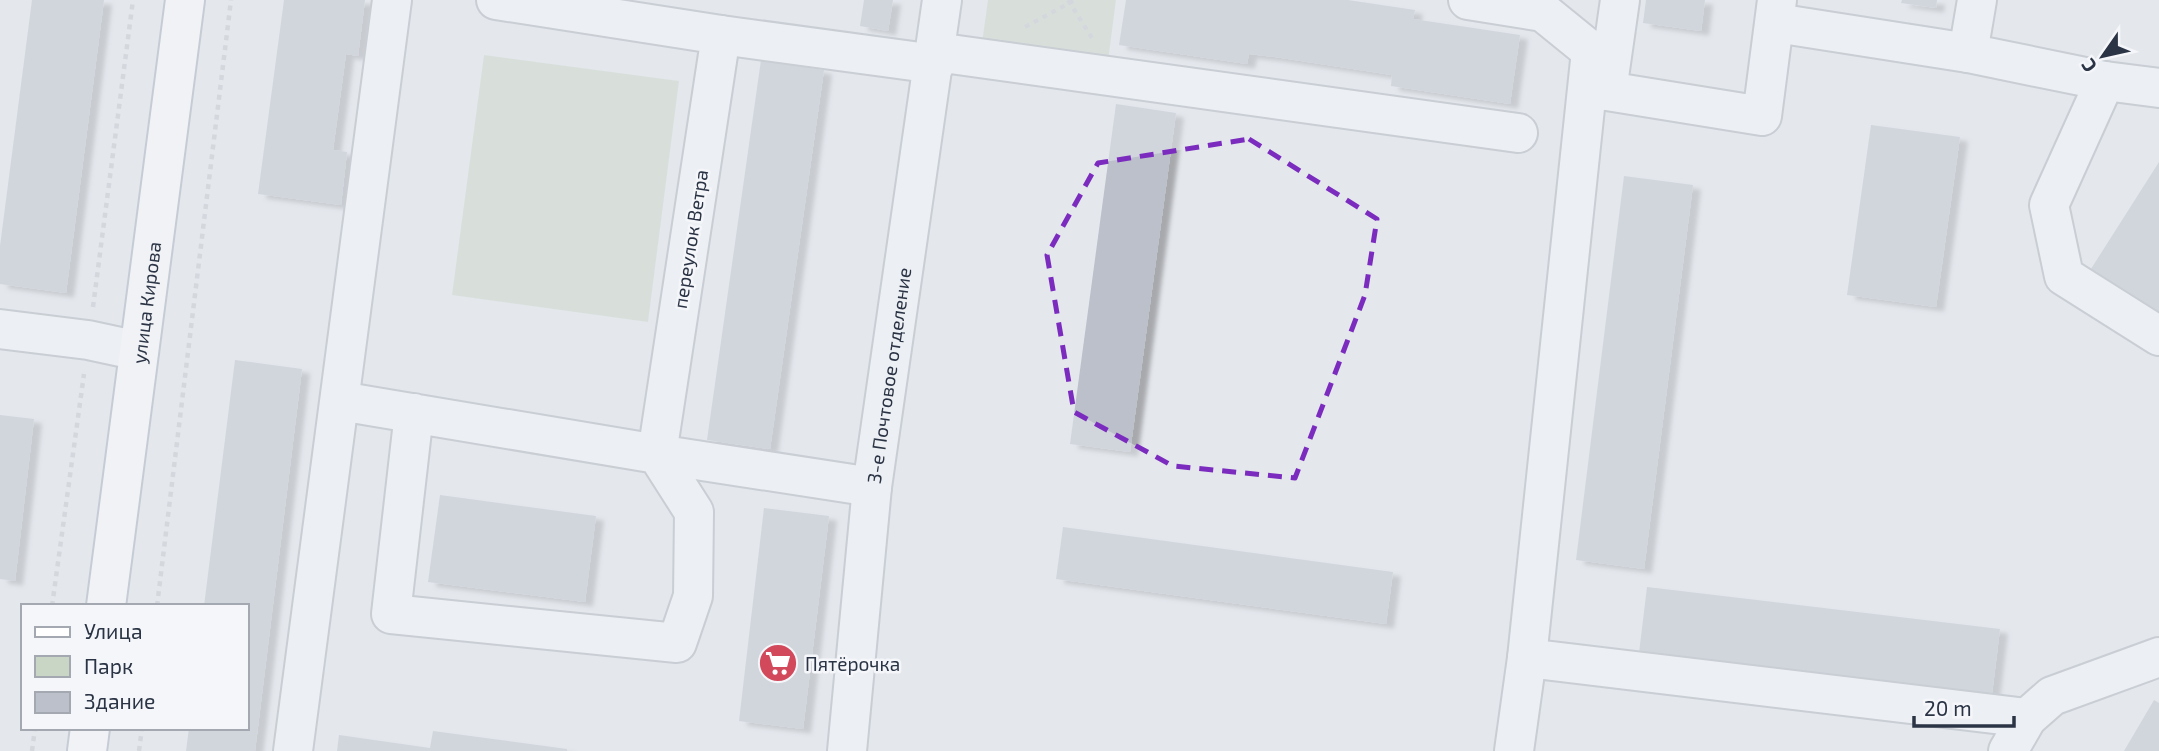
<svg xmlns="http://www.w3.org/2000/svg" width="2159" height="751" font-family="'Exo 2',sans-serif">
  <style>
    .green { fill: #c9d6c5 }
    .building { fill: #bbc0ca; filter: url(#shadow) }
    .lines { fill: none; stroke-linecap: round; stroke-linejoin: round }
    .minor-casing { stroke: #a9aeb7; stroke-width: 42 }
    .major-casing { stroke: #a3abb8; stroke-width: 42 }
    .path { stroke: #c2c5cb; stroke-width: 4.5; stroke-dasharray: 5 5; stroke-linecap: butt }
    .minor { stroke: #f7f8fa; stroke-width: 38 }
    .major { stroke: #fff; stroke-width: 38 }
    .marked { fill: none; stroke: #7b2cbf; stroke-width: 5; stroke-dasharray: 14 9; stroke-linejoin: round }
    .labels { text-anchor: middle; dominant-baseline: central; stroke-width: 5; stroke-linejoin: round; paint-order: stroke }
    .street-label { font-size: 19px; fill: #2b3445; stroke: #f4f6f9 }
    .poi-label { font-size: 19px; fill: #2b3445; stroke: #f4f6f9; text-anchor: start }
  </style>
  <defs>
    <filter id="shadow"><feDropShadow dx="8" dy="4.5" stdDeviation="2" flood-color="#0004"/></filter>
  </defs>
  <rect width="100%" height="100%" fill="#e4e7ec"/>
  <!-- green -->
  <g class="green">
    <polygon points="988,0 1116,0 1108,61 982,43"/>
    <polygon points="484,55 679,81 648,322 452,295"/>
  </g>
  <!-- building -->
  <g class="building">
    <polygon points="32,0 104,0 66,293 0,284 0,246"/>
    <polygon points="284,0 365,0 358,56 346,54 333,150 347,152 341,205 258,194"/>
    <polygon points="864,0 893,0 888,31 860,26"/>
    <polygon points="1126,0 1348,0 1415,10 1413,19 1520,35 1510,104 1391,86 1392,75 1275,57 1249,54 1247,64 1119,45"/>
    <polygon points="1646,0 1705,0 1701,31 1643,23"/>
    <polygon points="1902,0 1937,0 1936,8 1901,3"/>
    <polygon points="761,60 824,70 770,449 707,440"/>
    <polygon points="1116,104 1176,113 1130,452 1070,444"/>
    <polygon points="1871,125 1960,137 1936,307 1847,295"/>
    <polygon points="2159,162 2159,317 2089,272"/>
    <polygon points="1624,176 1693,185 1644,569 1576,560"/>
    <polygon points="235,360 302,369 255,751 186,751 189,728 247,728 247,606 204,606"/>
    <polygon points="0,415 34,419 15,581 0,579"/>
    <polygon points="440,495 596,516 585,602 428,582"/>
    <polygon points="764,508 829,516 803,729 739,721"/>
    <polygon points="1063,527 1393,572 1386,624 1056,579"/>
    <polygon points="1647,587 2000,629 1992,694 1639,653"/>
    <polygon points="2154,700 2159,703 2159,751 2124,751"/>
    <polygon points="433,731 567,749 567,751 337,751 339,735 430,748"/>
  </g>
  <g class="lines">
    <!-- minor casing -->
    <g class="minor-casing">
      <g id="minor">
        <polyline points="496,0 721,35 657,454 872,487"/>
        <polyline points="1468,0 1543,12 1591,51 1607,91 1620,0"/>
        <polyline points="1776,23 1968,53 2105,81 2159,88"/>
        <polyline points="721,35 935,64"/>
        <polyline points="936,52 1518,133"/>
        <polyline points="1968,53 1977,0"/>
        <polyline points="2105,81 2049,205 2064,276 2159,336"/>
        <polyline points="1607,91 1762,116 1777,0"/>
        <polyline points="0,329 88,340 139,351"/>
        <polyline points="340,401 657,454 694,512 693,596 677,643 391,614 414,413"/>
        <polyline points="1527,658 2027,718"/>
        <polyline points="293,751 392,0"/>
        <path id="s1" d="M 847,751 L 872,487 L 942,0"/>
        <polyline points="1514,751 1527,658 1591,51"/>
        <polyline points="2008,751 2027,718 2052,696 2159,657"/>
      </g>
    </g>
    <!-- major casing -->
    <g class="major-casing">
      <g id="major">
        <path id="s2" d="M 106,606 L 185,0"/>
        <polyline points="87,751 90,728"/>
      </g>
    </g>
    <!-- path -->
    <g class="path">
      <polyline points="1068,0 1092,38"/>
      <polyline points="1025,27 1075,0"/>
      <polyline points="93,307 133,0"/>
      <polyline points="52,606 84,374"/>
      <polyline points="157,606 231,0"/>
      <polyline points="32,751 35,728"/>
      <polyline points="139,751 142,728"/>
    </g>
    <!-- minor -->
    <use href="#minor" class="minor"/>
    <!-- major -->
    <use href="#major" class="major"/>
  </g>
  <!-- marked area -->
  <path d="M0 0H2159V751H0ZM 1249,139 L 1377,219 L 1365,295 L 1295,478 L 1173,466 L 1074,412 L 1047,255 L 1098,163 Z" fill="#e4e7ec" fill-opacity=".55" fill-rule="evenodd"/>
  <path class="marked" d="M 1249,139 L 1377,219 L 1365,295 L 1295,478 L 1173,466 L 1074,412 L 1047,255 L 1098,163 Z"/>
  <!-- icons -->
  <defs>
    <g id="supermarket-disc" transform="scale(2.0125)"><circle r="9.5" fill="#d1495b" stroke="#f4f6f9"/><path d="M-6-5.5h2.5l.6 2H6L4.5 2H-2.5L-4.4-4H-6ZM-1.5 3.2a1.3 1.3 0 1 0 .1 0ZM3 3.2a1.3 1.3 0 1 0 .1 0Z" fill="#fff"/></g>
  </defs>
  <g fill-rule="evenodd">
    <use href="#supermarket-disc" x="778" y="663"/>
  </g>
  <g class="labels">
    <!-- street labels -->
    <g class="street-label">
      <text transform="translate(690 239) rotate(-81)">переулок Ветра</text>
      <text stroke="none"><textPath href="#s2" startOffset="306">улица Кирова</textPath></text>
      <text stroke="none"><textPath href="#s1" startOffset="378">3-е Почтовое отделение</textPath></text>
    </g>
    <!-- poi labels -->
    <g class="poi-label">
      <text x="805" y="663">Пятёрочка</text>
    </g>
  </g>
  <!-- legend -->
  <rect x="21" y="604" width="228" height="126" fill="#f4f6f9" stroke="#a4a8b1" stroke-width="2"/>
  <rect x="35" y="627" width="35" height="10" fill="#ffffff" stroke="#a4a8b1" stroke-width="2"/>
  <text x="84" y="639" font-size="21" fill="#2b3445">Улица</text>
  <rect x="35" y="656" width="35" height="21" fill="#c9d6c5" stroke="#a4a8b1" stroke-width="2"/>
  <text x="84" y="674" font-size="21" fill="#2b3445">Парк</text>
  <rect x="35" y="692" width="35" height="21" fill="#bbc0ca" stroke="#a4a8b1" stroke-width="2"/>
  <text x="84" y="709" font-size="21" fill="#2b3445">Здание</text>
  <!-- north arrow -->
  <g transform="translate(2103 56) rotate(236)" stroke="#f4f6f9" stroke-width="5" paint-order="stroke">
  <path d="M0-5L12 26L0 18L-12 26Z" fill="#2b3445"/>
  <text y="-10" font-size="19" font-weight="bold" text-anchor="middle" fill="#2b3445">С</text>
  </g>
  <!-- scale -->
  <path d="M1914 716v10h100v-10" fill="none" stroke="#2b3445" stroke-width="3.5"/>
  <text x="1924" y="716" font-size="21" fill="#2b3445" stroke="#f4f6f9" stroke-width="5" paint-order="stroke">20 m</text>
</svg>
